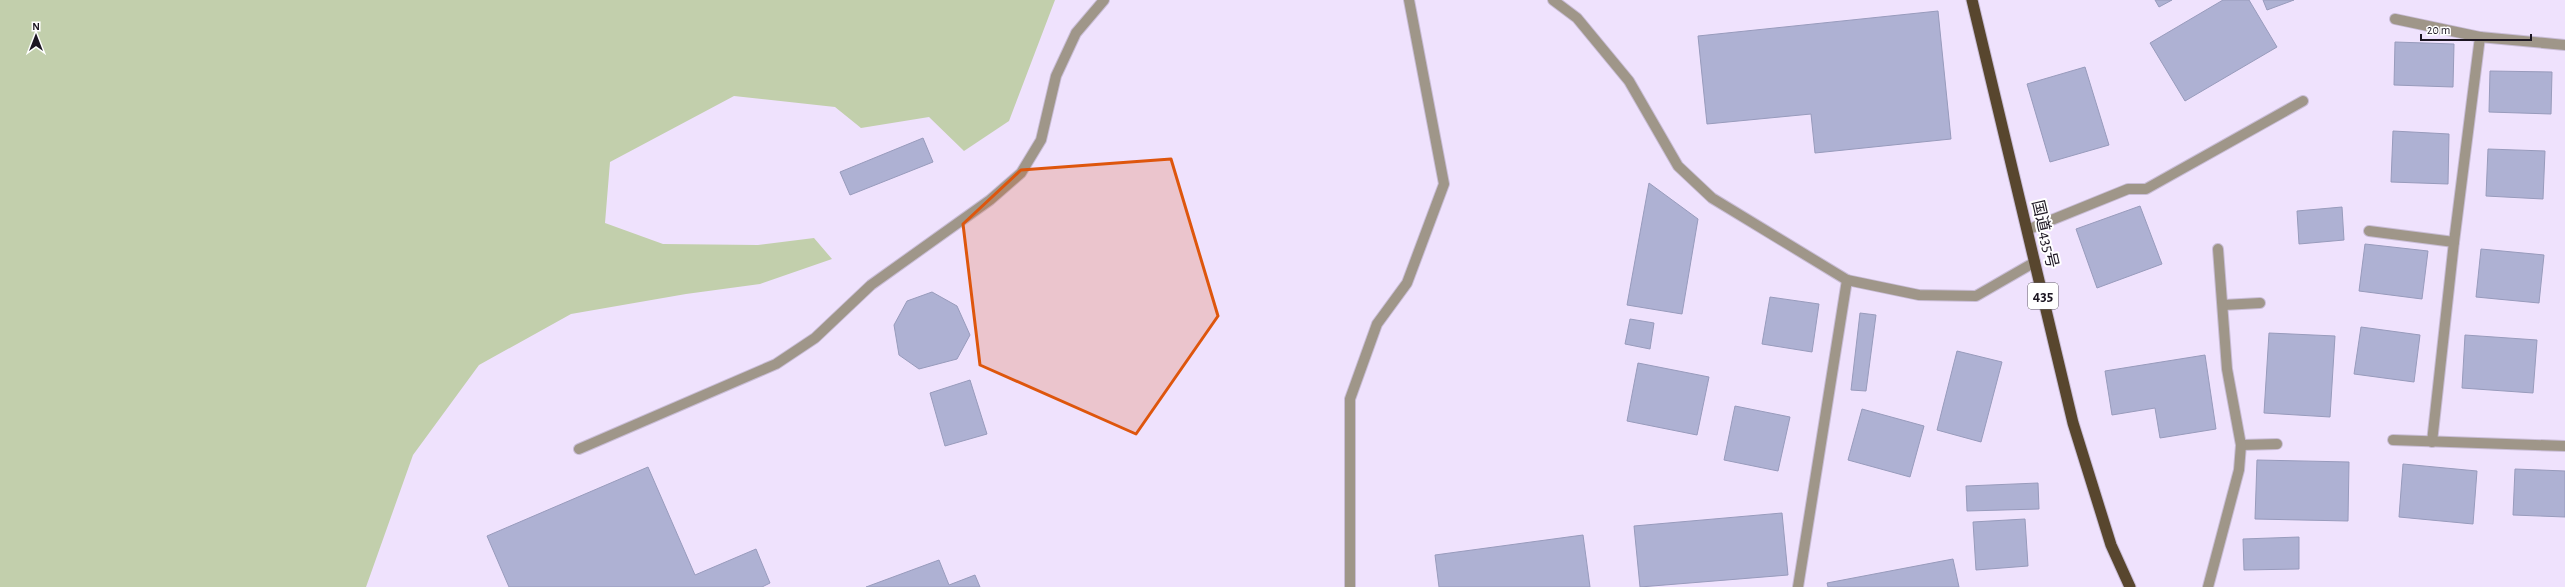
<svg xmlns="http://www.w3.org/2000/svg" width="2565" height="587" font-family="'Alegreya Sans','Noto Sans JP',sans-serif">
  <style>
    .green { fill: #c2cfac }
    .building { fill: #aeb1d3; stroke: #989bbc }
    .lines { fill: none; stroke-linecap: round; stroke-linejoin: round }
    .minor-casing { stroke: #c9bdd6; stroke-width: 12 }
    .trunk-casing { stroke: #c9bdd6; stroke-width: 13 }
    .minor { stroke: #9f9689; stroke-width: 10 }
    .trunk { stroke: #58462e; stroke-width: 11 }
    .marked { fill: #de560d; fill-opacity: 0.2; stroke: #de560d; stroke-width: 3; stroke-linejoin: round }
    .labels { text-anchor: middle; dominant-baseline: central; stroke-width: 4; stroke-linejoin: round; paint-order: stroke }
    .shield { fill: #fff; stroke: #605c64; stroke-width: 1 }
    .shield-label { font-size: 15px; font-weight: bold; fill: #1c1622 }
    .street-label { font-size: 16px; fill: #1c1622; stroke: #fff }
  </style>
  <rect width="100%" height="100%" fill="#efe2fd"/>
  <!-- green -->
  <polygon class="green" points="0,0 1055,0 1009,121 964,151 929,117 861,128 835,107 734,96 610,162 605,223 663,244 758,245 814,238 832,259 760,284 686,294 571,314 479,365 413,455 366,587 0,587"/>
  <!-- building -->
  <g class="building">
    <polygon points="2155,0 2172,0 2159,7"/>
    <polygon points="2223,0 2249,0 2277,47 2185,101 2150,43"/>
    <polygon points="2263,0 2294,0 2267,10"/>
    <polygon points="1938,11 1951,139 1815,153 1811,114 1707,124 1698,36"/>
    <polygon points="2395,42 2454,44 2453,87 2394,85"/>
    <polygon points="2085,67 2109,145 2050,162 2027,84"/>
    <polygon points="2490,71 2552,72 2551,114 2489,112"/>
    <polygon points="2393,131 2449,134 2448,184 2391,182"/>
    <polygon points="923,138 933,162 850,195 840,172"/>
    <polygon points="2488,149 2545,151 2543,199 2486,196"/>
    <polygon points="1649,183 1698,219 1682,314 1627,305"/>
    <polygon points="2140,206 2162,264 2097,288 2076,229"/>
    <polygon points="2342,207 2344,240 2299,244 2297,211"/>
    <polygon points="2365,244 2428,251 2422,299 2359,291"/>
    <polygon points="2481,249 2544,255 2539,303 2476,297"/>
    <polygon points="932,292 957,306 970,335 957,359 919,369 899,355 894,325 907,301"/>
    <polygon points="1770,297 1819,304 1812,352 1762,344"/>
    <polygon points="1860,313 1876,315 1866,391 1851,390"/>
    <polygon points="1630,319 1654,323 1650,349 1625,344"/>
    <polygon points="2361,327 2420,335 2414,382 2354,374"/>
    <polygon points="2269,333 2335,336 2330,417 2264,413"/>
    <polygon points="2465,335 2537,340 2533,393 2462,388"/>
    <polygon points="1957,351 2002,362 1981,442 1937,430"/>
    <polygon points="2205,355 2216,429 2160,438 2155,408 2112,415 2105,371"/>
    <polygon points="1638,363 1709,377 1697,435 1627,421"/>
    <polygon points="970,380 987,434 945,446 930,393"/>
    <polygon points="1735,406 1790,417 1778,471 1724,460"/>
    <polygon points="1862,409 1924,426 1910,477 1848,460"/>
    <polygon points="2257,460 2349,462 2348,521 2255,519"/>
    <polygon points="2403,464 2477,471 2473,524 2399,517"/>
    <polygon points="648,467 695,575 756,549 770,583 762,587 509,587 487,536"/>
    <polygon points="2515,469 2565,471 2565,517 2513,515"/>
    <polygon points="2038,483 2039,509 1967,511 1966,486"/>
    <polygon points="1782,513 1788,575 1640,587 1634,526"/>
    <polygon points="2025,519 2028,566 1976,570 1973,522"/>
    <polygon points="1583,535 1590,587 1439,587 1435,555"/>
    <polygon points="2299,537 2299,569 2244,570 2243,539"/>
    <polygon points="1953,559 1959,587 1828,587 1827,583"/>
    <polygon points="939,560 949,585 975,575 980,587 866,587"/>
  </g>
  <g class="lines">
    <!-- minor casing -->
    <g class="minor-casing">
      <g id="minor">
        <polyline points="1553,0 1577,18 1629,81 1678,166 1712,198 1847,280 1919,295 1976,296 2035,262"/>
        <polyline points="2395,19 2480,37 2454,242"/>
        <polyline points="2480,37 2565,45"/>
        <polyline points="2027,230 2128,189 2146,189 2303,101"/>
        <polyline points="2369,231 2454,242 2432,442"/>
        <polyline points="2223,305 2260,303"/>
        <polyline points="2393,440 2565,446"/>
        <polyline points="2241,445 2277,444"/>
        <polyline points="579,449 776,364 815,338 871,285 990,200 1021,173 1041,140 1056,76 1076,33 1104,0"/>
        <polyline points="1350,587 1350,399 1377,324 1407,283 1444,184 1409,0"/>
        <polyline points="1798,587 1847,280"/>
        <polyline points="2208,587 2239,470 2241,445 2227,369 2218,249"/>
      </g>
    </g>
    <!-- trunk casing -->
    <g class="trunk-casing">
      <polyline id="trunk" points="1972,0 2073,423 2111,545 2130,587"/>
    </g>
    <!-- minor -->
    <use href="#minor" class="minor"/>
    <!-- trunk -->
    <use href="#trunk" class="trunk"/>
  </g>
  <!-- marked area -->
  <path class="marked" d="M 1171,159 L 1218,316 L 1136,434 L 980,365 L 963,224 L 1021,170 Z"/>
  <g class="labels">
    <!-- shield labels -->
    <rect class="shield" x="2028" y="283" width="30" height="26" rx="3"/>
    <g class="shield-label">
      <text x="2043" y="296">435</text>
    </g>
    <!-- street labels -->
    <g class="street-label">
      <text transform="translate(2045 234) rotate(77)">国道435号</text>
    </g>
  </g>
  <!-- north arrow -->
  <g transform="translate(36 36)" stroke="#ffffff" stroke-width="3" paint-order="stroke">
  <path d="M0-3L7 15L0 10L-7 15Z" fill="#1c1622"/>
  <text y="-6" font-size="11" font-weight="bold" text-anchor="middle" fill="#1c1622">N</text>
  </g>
  <!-- scale -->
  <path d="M2421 34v6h110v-6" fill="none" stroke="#1c1622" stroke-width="2"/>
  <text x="2427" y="34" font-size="12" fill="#1c1622" stroke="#ffffff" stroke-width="3" paint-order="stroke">20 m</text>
</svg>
